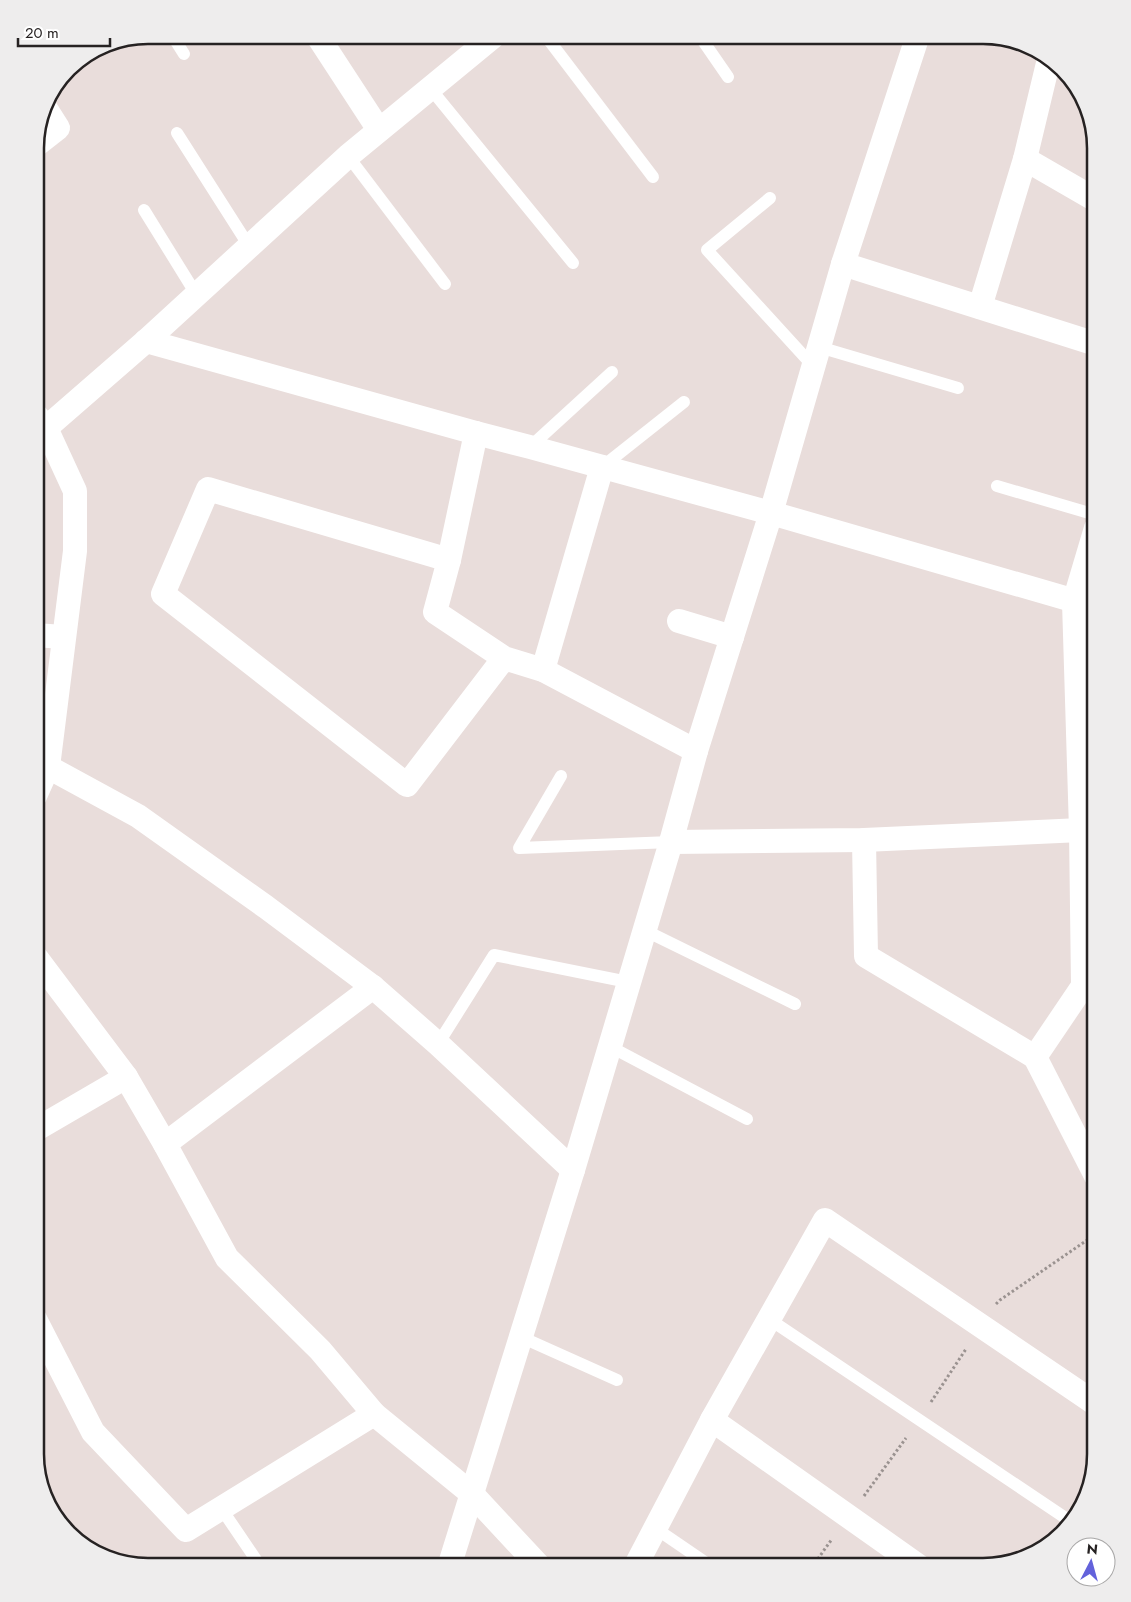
<svg xmlns="http://www.w3.org/2000/svg" width="1131" height="1602" font-family="Jost,sans-serif">
  <style>
    .lines { fill: none; stroke-linecap: round; stroke-linejoin: round }
    .path { stroke: #9a9290; stroke-width: 3; stroke-dasharray: 2.5 2.5; stroke-linecap: butt }
    .service { stroke: #fff; stroke-width: 12 }
    .minor { stroke: #fff; stroke-width: 24 }
    .rim { fill: none; stroke: #262222; stroke-width: 2.5 }
  </style>
  <rect width="100%" height="100%" fill="#e9dddb"/>
  <g class="lines">
    <!-- path -->
    <g class="path">
      <polyline points="996,1304 1000,1300 1096,1234"/>
      <polyline points="931,1402 966,1349"/>
      <polyline points="864,1496 906,1438"/>
      <polyline points="812,1567 832,1539"/>
    </g>
    <!-- service -->
    <g class="service">
      <polyline points="172,35 184,54"/>
      <polyline points="545,35 653,177"/>
      <polyline points="699,35 728,77"/>
      <polyline points="430,88 573,263"/>
      <polyline points="177,133 249,246"/>
      <polyline points="348,156 445,284"/>
      <polyline points="770,198 707,250 813,366"/>
      <polyline points="144,210 196,294"/>
      <polyline points="819,347 958,388"/>
      <polyline points="530,447 612,372"/>
      <polyline points="602,467 684,402"/>
      <polyline points="997,486 1096,515"/>
      <polyline points="561,776 519,848 671,842"/>
      <polyline points="644,930 795,1004"/>
      <polyline points="438,1044 494,955 628,982"/>
      <polyline points="609,1046 747,1119"/>
      <polyline points="769,1319 1070,1521"/>
      <polyline points="521,1337 617,1380"/>
      <polyline points="221,1508 261,1567"/>
      <polyline points="655,1528 712,1567"/>
    </g>
    <!-- minor -->
    <g class="minor">
      <polyline points="317,35 379,130"/>
      <polyline points="35,146 58,128 44,106"/>
      <polyline points="1025,159 1096,200"/>
      <polyline points="843,264 1096,344"/>
      <polyline points="980,307 1025,159 1049,59"/>
      <polyline points="146,341 476,433 530,447 771,513 1096,607"/>
      <polyline points="46,428 146,341 348,156 495,35"/>
      <polyline points="449,560 476,433"/>
      <polyline points="679,621 732,637"/>
      <polyline points="35,635 63,637"/>
      <polyline points="504,658 407,785 163,594 208,489 449,560 435,612 504,658 543,670 696,751"/>
      <polyline points="543,670 602,467"/>
      <polyline points="48,767 138,816 266,907 373,987 438,1044 573,1170"/>
      <polyline points="35,796 48,767 75,551 75,491 46,428 35,414"/>
      <polyline points="864,840 866,956 1035,1057"/>
      <polyline points="671,842 864,840 1081,830"/>
      <polyline points="35,956 126,1077 165,1144 227,1258 320,1350 374,1414 472,1494 540,1567"/>
      <polyline points="35,1130 126,1077"/>
      <polyline points="165,1144 373,987"/>
      <polyline points="1096,1176 1035,1057 1083,986 1081,830 1074,602 1096,528"/>
      <polyline points="35,1319 93,1432 186,1530 374,1414"/>
      <polyline points="712,1420 920,1567"/>
      <polyline points="449,1567 573,1170 671,842 696,751 771,513 843,264 918,35"/>
      <polyline points="635,1567 712,1420 825,1220 1096,1404"/>
    </g>
  </g>
  <!-- crop -->
  <path d="M0 0H1131V1602H0ZM148 44H983A104 104 0 0 1 1087 148V1454A104 104 0 0 1 983 1558H148A104 104 0 0 1 44 1454V148A104 104 0 0 1 148 44Z" fill="#eeeded" fill-rule="evenodd"/>
  <path class="rim" d="M148 44H983A104 104 0 0 1 1087 148V1454A104 104 0 0 1 983 1558H148A104 104 0 0 1 44 1454V148A104 104 0 0 1 148 44Z"/>
  <!-- north arrow -->
  <g transform="translate(1091 1562) rotate(6)"><circle r="24" fill="#ffffff" stroke="#a8a7a7"/>
  <path d="M0-4L9 19L0 12L-9 19Z" fill="#6362db"/>
  <text y="-8" font-size="14" font-weight="bold" text-anchor="middle" fill="#262222">N</text>
  </g>
  <!-- scale -->
  <path d="M18 38v8h92v-8" fill="none" stroke="#262222" stroke-width="2.5"/>
  <text x="25" y="38" font-size="15" fill="#262222" stroke="#ffffff" stroke-width="4" paint-order="stroke">20 m</text>
</svg>
